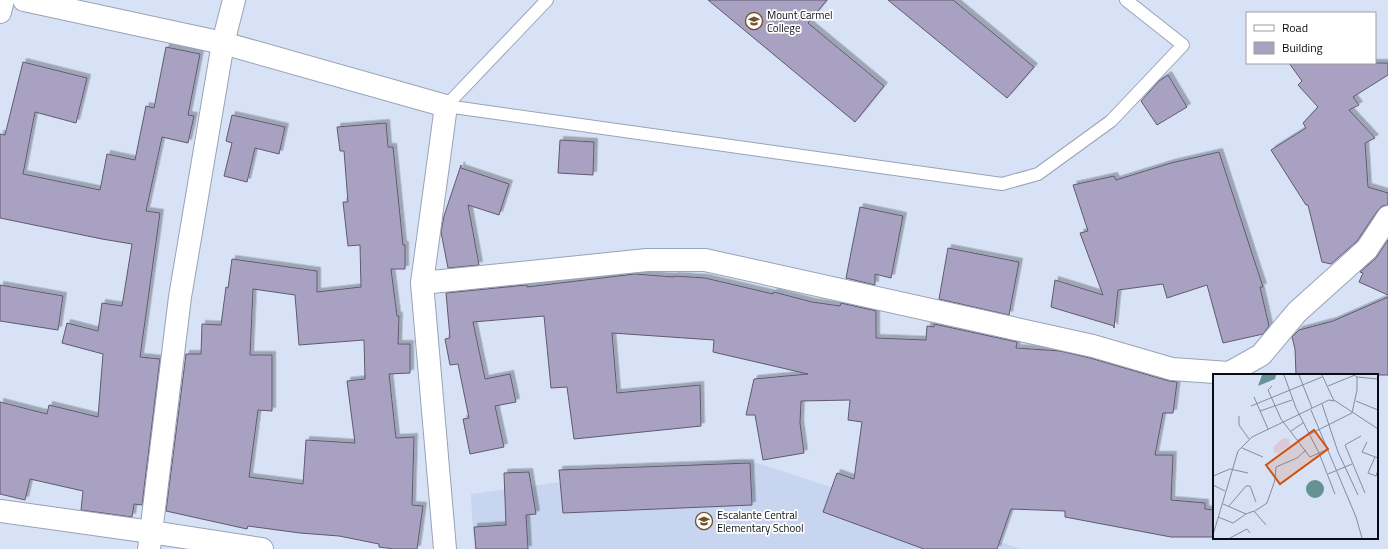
<svg xmlns="http://www.w3.org/2000/svg" width="1388" height="549" font-family="'Titillium Web',sans-serif">
  <style>
    .built { fill: #c7d5f0 }
    .building { fill: #a9a1c1; stroke: #5f5a6e; fill-rule: evenodd; filter: url(#shadow) }
    .lines { fill: none; stroke-linecap: round; stroke-linejoin: round }
    .lane-casing { stroke: #99a3b7; stroke-width: 14 }
    .street-casing { stroke: #99a3b7; stroke-width: 24 }
    .lane { stroke: #fff; stroke-width: 12 }
    .street { stroke: #fff; stroke-width: 22 }
    .labels { text-anchor: middle; dominant-baseline: central; stroke-width: 3.5; stroke-linejoin: round; paint-order: stroke }
    .poi-label { font-size: 11px; fill: #090c13; stroke: #fff; text-anchor: start }
    .inset-road { fill: none; stroke: #858c9c; stroke-width: 1 }
    .view { fill: #d2510d; fill-opacity: 0.15; stroke: #d2510d; stroke-width: 2 }
    .inset-edge { fill: none; stroke: #090c13; stroke-width: 2 }
  </style>
  <defs>
    <filter id="shadow"><feDropShadow dx="3.5" dy="-3.5" stdDeviation="0" flood-color="#0004"/></filter>
  </defs>
  <rect width="100%" height="100%" fill="#d7e2f7"/>
  <!-- built -->
  <polygon class="built" points="742,458 1021,549 474,549 471,494"/>
  <!-- building -->
  <g class="building">
    <polygon points="708,0 827,0 808,23 884,86 855,122"/>
    <polygon points="888,0 953,0 1034,67 1007,98"/>
    <polygon points="166,47 200,54 188,115 194,116 188,143 162,137 146,211 160,213 140,357 160,359 142,505 134,504 132,517 81,510 83,491 30,479 25,500 0,494 0,402 47,414 49,405 98,417 103,354 62,343 67,323 98,331 102,303 122,306 132,244 102,239 0,218 0,134 5,135 23,62 87,78 76,123 35,112 23,174 100,190 107,154 135,160 146,106 154,108"/>
    <polygon points="1289,63 1388,63 1388,75 1353,97 1359,105 1349,110 1375,138 1365,143 1368,187 1388,193 1388,205 1382,206 1378,210 1357,241 1331,264 1322,262 1308,205 1306,205 1271,150 1306,128 1303,123 1318,107 1298,85 1302,81"/>
    <polygon points="1168,75 1187,107 1157,125 1141,101 1159,81"/>
    <polygon points="232,115 285,127 279,154 255,148 247,182 224,176 232,143 226,141"/>
    <path d="M 386,123 L 388,147 L 393,147 L 403,245 L 405,245 L 405,269 L 391,269 L 397,316 L 399,316 L 398,344 L 410,344 L 410,373 L 389,374 L 396,438 L 414,437 L 412,505 L 423,506 L 417,549 L 394,549 L 379,547 L 379,544 L 339,536 L 300,533 L 248,526 L 247,529 L 166,511 L 186,354 L 201,354 L 202,324 L 221,325 L 226,287 L 228,288 L 232,259 L 317,271 L 317,292 L 361,287 L 360,245 L 348,246 L 343,202 L 348,202 L 344,151 L 340,151 L 337,127 ZM 253,289 L 295,295 L 299,345 L 364,340 L 365,379 L 347,381 L 355,443 L 306,440 L 303,484 L 249,477 L 258,410 L 272,411 L 272,355 L 250,355 Z"/>
    <polygon points="560,140 594,142 593,175 558,173"/>
    <polygon points="1219,152 1263,287 1260,287 1269,326 1263,334 1223,343 1207,285 1167,298 1163,284 1118,290 1114,328 1114,326 1051,307 1055,280 1103,295 1080,233 1088,231 1073,185 1114,176 1116,180 1171,163"/>
    <polygon points="461,165 461,168 509,184 499,215 468,205 479,265 448,268 441,232 444,216"/>
    <polygon points="860,207 903,216 891,278 875,274 875,285 846,278"/>
    <polygon points="1388,240 1388,295 1359,282 1363,273 1360,272 1376,258"/>
    <polygon points="948,248 1019,262 1009,315 939,299"/>
    <polygon points="635,274 674,277 674,276 705,278 773,294 774,292 812,302 840,306 841,303 876,311 876,338 926,340 927,326 934,327 934,324 1017,342 1016,348 1060,351 1090,358 1169,381 1177,382 1173,413 1163,413 1155,455 1173,455 1171,500 1205,503 1205,509 1214,510 1214,537 1171,537 1065,517 1065,511 1011,509 997,549 924,549 823,512 837,473 854,479 862,422 848,420 850,400 801,401 800,423 804,453 763,460 755,415 746,415 754,379 808,374 713,352 714,340 612,333 617,393 700,385 701,426 574,439 567,387 551,388 544,316 473,322 485,379 510,374 516,402 495,406 504,447 470,454 463,419 469,418 458,364 450,365 445,339 450,338 446,293 527,285 527,287"/>
    <polygon points="0,285 63,296 58,330 0,321"/>
    <polygon points="1388,297 1388,375 1296,375 1295,349 1292,337 1299,330 1333,321"/>
    <polygon points="750,463 752,505 563,513 559,470"/>
    <polygon points="529,472 536,514 526,515 528,549 476,549 474,527 506,525 504,473"/>
  </g>
  <g class="lines">
    <!-- lane casing -->
    <g class="lane-casing">
      <g id="lane">
        <polyline points="446,106 1002,184 1038,174 1111,121 1183,45 1126,0"/>
        <polyline points="446,106 547,0"/>
      </g>
    </g>
    <!-- street casing -->
    <g class="street-casing">
      <g id="street">
        <polyline points="24,0 223,43 446,106 422,283 445,549"/>
        <polyline points="0,12 3,0"/>
        <polyline points="422,283 647,260 705,260 1093,346 1172,369 1229,373 1261,355 1297,312 1367,249 1388,217"/>
        <polyline points="0,511 151,532 262,549"/>
        <polyline points="149,549 180,297 223,43 234,0"/>
      </g>
    </g>
    <!-- lane -->
    <use href="#lane" class="lane"/>
    <!-- street -->
    <use href="#street" class="street"/>
  </g>
  <!-- icons -->
  <defs>
    <g id="school-ring" transform="scale(0.9)"><circle r="9.5" fill="#fff" stroke="#75502b" stroke-width="1.5"/><path d="M0-5L7-2L0 1L-7-2ZM-4 1L0 2.5L4 1V4Q0 6-4 4Z" fill="#75502b"/></g>
  </defs>
  <g fill-rule="evenodd">
    <use href="#school-ring" x="754" y="21"/>
    <use href="#school-ring" x="704" y="521"/>
  </g>
  <g class="labels">
    <!-- poi labels -->
    <g class="poi-label">
      <text x="767" y="15">Mount Carmel<tspan x="767" dy="13">College</tspan></text>
      <text x="717" y="515">Escalante Central<tspan x="717" dy="13">Elementary School</tspan></text>
    </g>
  </g>
  <!-- overview -->
  <g transform="translate(1213 374)">
    <rect width="165" height="165" fill="#d7e2f7"/>
    <path d="M 70,64 L 76,65 L 77,71 L 66,79 L 61,79 L 60,73 Z" fill="#dbc9d9"/>
    <path d="M 49,1 L 63,1 L 62,5 L 45,12 ZM93 115a9 9 0 1 1 18 0a9 9 0 1 1-18 0Z" fill="#679294"/>
    <path class="inset-road" d="M 71,1 L 83,34 L 106,79 L 122,120M 86,1 L 99,34M 144,3 L 165,5M 59,12 L 55,16 L 68,45 L 97,83 L 115,75M 115,12 L 142,1M 41,23 L 55,55M 121,26 L 165,55M 143,27 L 165,36M 109,30 L 125,78 L 145,121M 38,32 L 109,3M 98,36 L 143,143 L 149,164M 47,37 L 79,26M 26,42 L 26,51 L 36,65M 78,57 L 90,49M 148,62 L 132,71 L 152,119M 85,66 L 139,39 L 144,16 L 144,3 L 141,1M 154,68 L 149,78 L 165,84M 29,74 L 50,83M 162,83 L 155,99 L 163,102 L 165,96M 115,100 L 139,90M 0,102 L 17,95 L 35,99M 0,111 L 12,117M 10,130 L 33,140 L 41,137 L 53,151M 15,133 L 33,112 L 37,112 L 43,128M 42,137 L 54,129 L 62,106 L 63,93 L 84,84 L 93,76M 5,143 L 20,149 L 33,140M 0,161 L 25,77 L 39,63 L 116,26 L 121,27 L 109,1M 17,164 L 34,155 L 37,159"/>
    <path class="view" d="M 101,56 L 115,75 L 67,110 L 53,91 Z"/>
    <rect width="165" height="165" class="inset-edge"/>
  </g>
  <!-- legend -->
  <rect x="1246" y="12" width="130" height="52" fill="#ffffff" stroke="#9d9ea1"/>
  <rect x="1254" y="25" width="20" height="6" fill="#ffffff" stroke="#9d9ea1"/>
  <text x="1282" y="32" font-size="12" fill="#090c13">Road</text>
  <rect x="1254" y="42" width="20" height="12" fill="#a9a1c1" stroke="#9d9ea1"/>
  <text x="1282" y="52" font-size="12" fill="#090c13">Building</text>
</svg>
